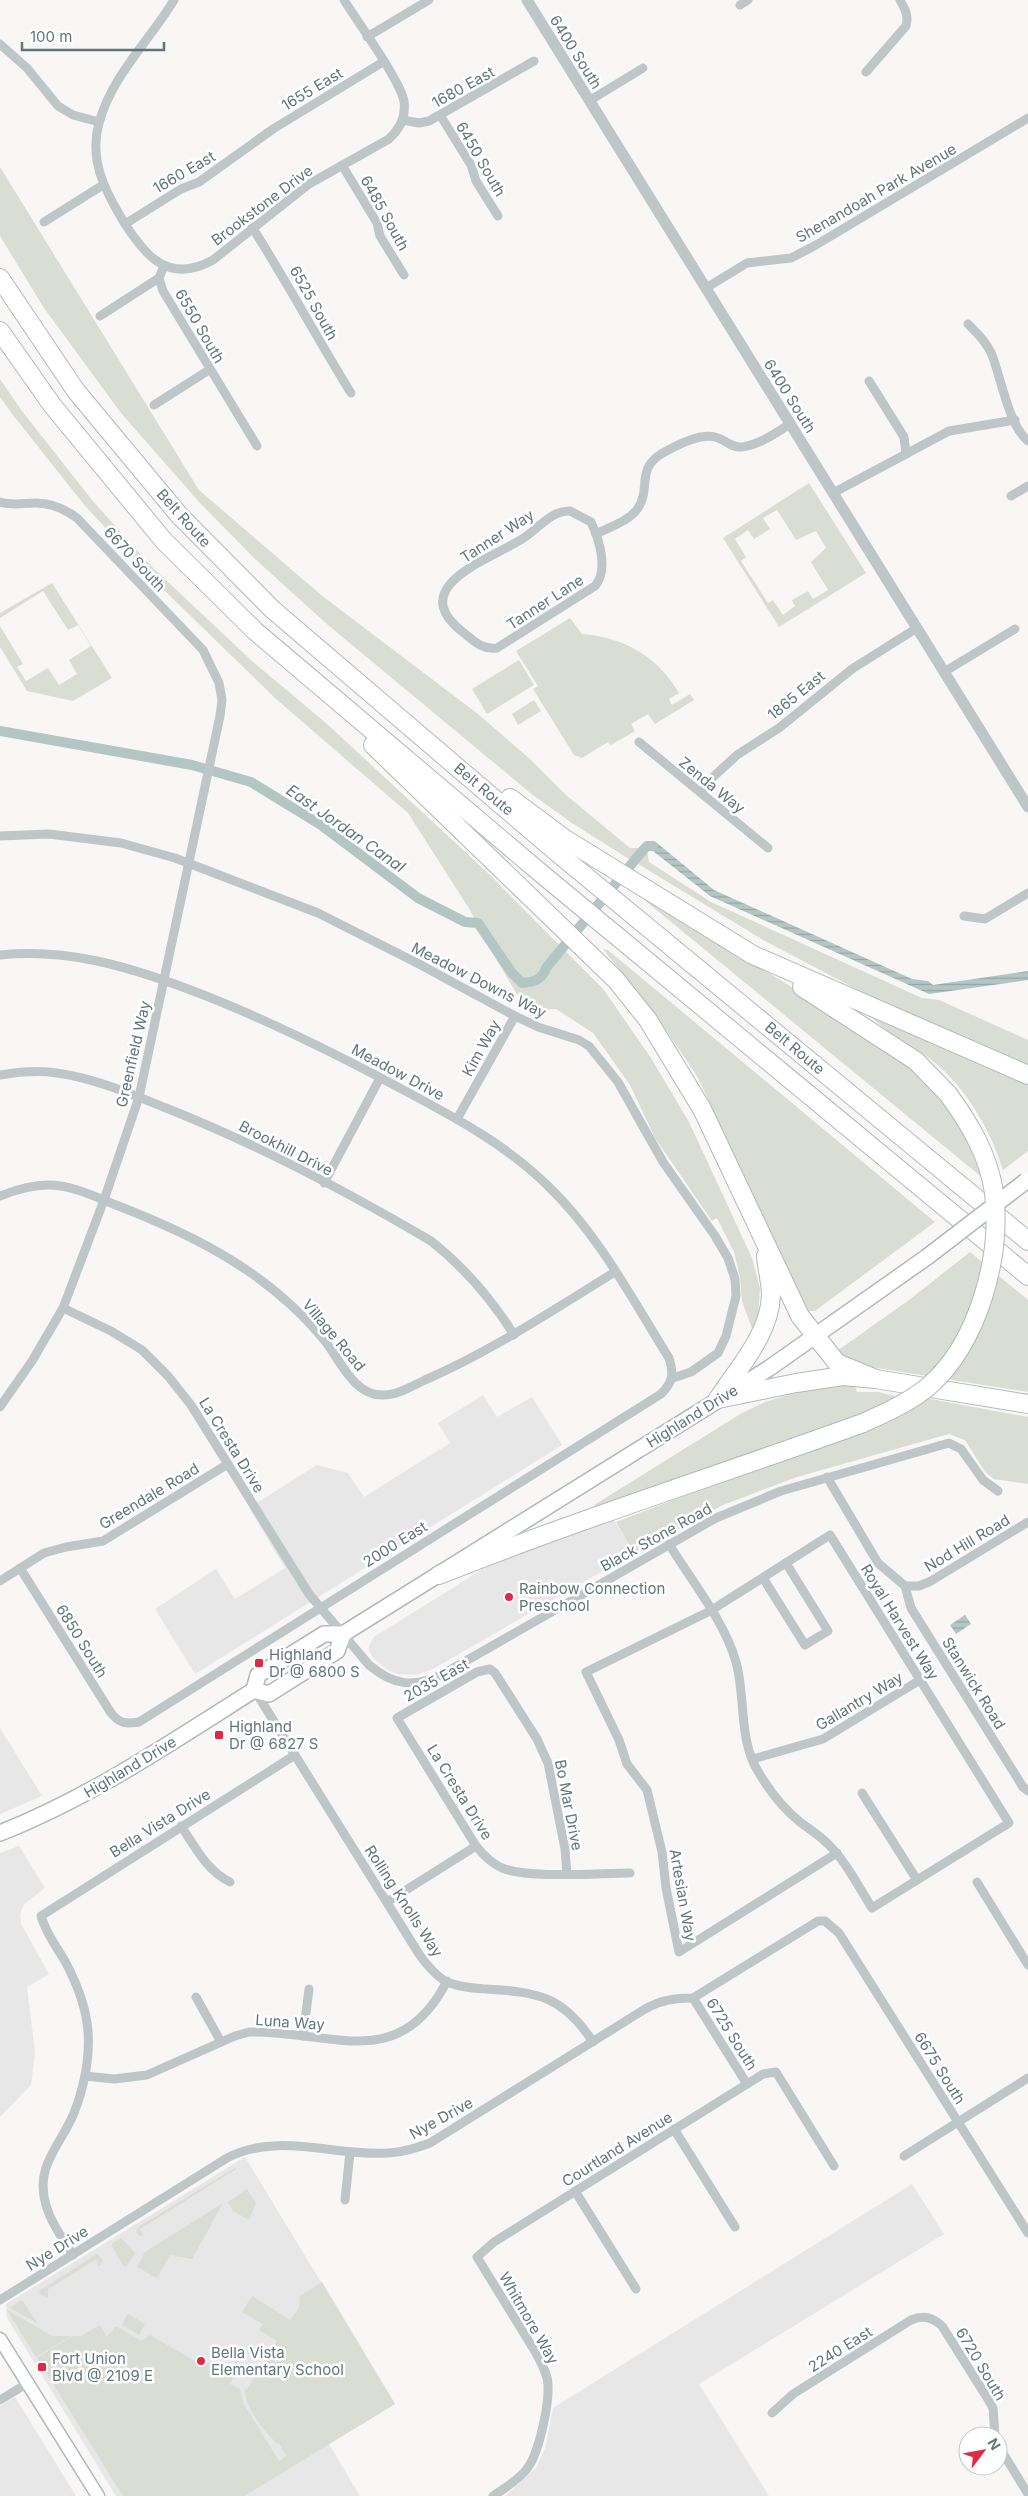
<svg xmlns="http://www.w3.org/2000/svg" width="1028" height="2496" font-family="Inter,sans-serif">
  <style>
    .built { fill: #e6e7e6 }
    .green { fill: #daddd4; fill-rule: evenodd }
    .water { fill: url(#water-rules) }
    .lines { fill: none; stroke-linecap: round; stroke-linejoin: round }
    .canal { stroke: #b3c6c4; stroke-width: 10 }
    .secondary-casing { stroke: #aeb9ba; stroke-width: 15 }
    .primary-casing { stroke: #afb9ba; stroke-width: 18 }
    .motorway-casing { stroke: #b1b9ba; stroke-width: 20 }
    .minor { stroke: #bec6c7; stroke-width: 9 }
    .tertiary { stroke: #bec6c7; stroke-width: 11 }
    .secondary { stroke: #fff; stroke-width: 12 }
    .primary { stroke: #fff; stroke-width: 15 }
    .motorway { stroke: #fff; stroke-width: 18 }
    .primary-bridge-casing { stroke: #afb9ba; stroke-width: 18; stroke-linecap: butt }
    .motorway-bridge-casing { stroke: #b1b9ba; stroke-width: 20; stroke-linecap: butt }
    .primary-bridge { stroke: #fff; stroke-width: 15 }
    .motorway-bridge { stroke: #fff; stroke-width: 18 }
    .poi-dot { fill: #e52842; stroke: #fff; stroke-width: 2 }
    .labels { text-anchor: middle; dominant-baseline: central; stroke-width: 5; stroke-linejoin: round; paint-order: stroke }
    .street-label { font-size: 15px; fill: #5e787a; stroke: #fff }
    .poi-label { font-size: 15px; fill: #5e787a; stroke: #fff; text-anchor: start }
    .water-label { font-size: 16px; font-style: italic; fill: #5e7b78; stroke: #fff }
  </style>
  <defs>
    <pattern id="water-rules" width="6" height="5" patternUnits="userSpaceOnUse" patternTransform="scale(1.25)"><rect width="6" height="5" fill="#b3c6c4"/><path d="M0 2.5h6" fill="none" stroke="#95a6a4"/></pattern>
  </defs>
  <rect width="100%" height="100%" fill="#f8f7f5"/>
  <!-- built -->
  <g class="built">
    <polygon points="483,1395 497,1417 532,1397 562,1445 195,1674 155,1609 216,1569 235,1599 285,1568 249,1508 317,1465 348,1473 364,1497 450,1443 438,1423"/>
    <polygon points="612,1517 634,1553 433,1669 416,1675 398,1674 389,1671 374,1659 369,1651 369,1646 374,1637 483,1569 503,1558"/>
    <polygon points="0,1728 42,1796 0,1814"/>
    <polygon points="19,1846 45,1888 24,1904 20,1914 21,1924 49,1974 27,1987 35,2052 31,2085 0,2117 0,1853"/>
    <polygon points="245,2157 395,2404 329,2444 360,2496 116,2496 7,2318 6,2304"/>
    <polygon points="912,2184 944,2234 699,2384 769,2496 505,2496 536,2468 545,2449 553,2408"/>
    <polygon points="15,2397 76,2496 0,2496 0,2406"/>
  </g>
  <!-- green -->
  <g class="green">
    <polygon points="0,167 199,490 321,595 478,714 530,759 566,795 630,848 643,848 632,861 572,823 534,796 328,625 255,559 200,503 121,413 44,308 0,236"/>
    <polygon points="0,379 22,411 92,500 151,566 252,661 326,723 489,874 604,990 651,1058 689,1122 752,1258 760,1288 758,1318 753,1331 742,1301 740,1277 734,1252 717,1218 712,1221 655,1138 630,1085 593,1033 556,1009 527,1011 487,944 470,910 408,813 276,699 168,594 85,506 13,415 0,397"/>
    <path d="M 809,483 L 866,573 L 779,627 L 723,538 ZM 777,510 L 796,540 L 816,531 L 826,548 L 811,562 L 828,590 L 813,599 L 808,591 L 792,600 L 795,606 L 783,615 L 773,600 L 768,603 L 741,561 L 746,557 L 735,539 L 748,530 L 754,539 L 770,529 L 763,518 Z"/>
    <polygon points="52,583 112,678 73,701 27,691 0,647 0,626 23,664 17,667 26,681 48,668 59,685 77,674 69,660 91,646 78,625 68,630 43,591 0,618 0,613"/>
    <path d="M 570,618 L 582,634 C 624,637 658,657 679,693 L 669,699 L 672,705 L 690,694 L 694,700 L 655,724 L 648,714 L 631,724 L 635,731 L 611,745 L 608,742 L 582,758 L 574,755 L 533,689 L 538,686 L 516,651 Z"/>
    <polygon points="519,660 534,685 487,714 472,689"/>
    <polygon points="534,700 541,711 518,725 512,714"/>
    <polygon points="647,851 649,862 711,902 922,998 939,1000 1028,1040 1028,1066 879,1001 765,941 638,864"/>
    <polygon points="637,894 677,916 882,1043 959,1108 984,1179"/>
    <polygon points="603,949 608,950 935,1222 815,1311 808,1311 697,1076 657,1017"/>
    <path d="M 870,1016 L 1028,1085 L 1028,1151 L 1003,1170 C 990,1129 967,1089 933,1061 C 913,1045 888,1034 870,1016 Z"/>
    <polygon points="970,1252 1028,1300 1028,1392 859,1365 839,1357 837,1351 909,1300"/>
    <polygon points="854,1384 857,1392 879,1392 902,1398 884,1408 630,1498 594,1507 594,1505 742,1413 765,1402 801,1391 802,1388"/>
    <polygon points="925,1398 1028,1417 1028,1484 994,1479 985,1472 965,1440 949,1434 797,1477 723,1505 634,1553 616,1522 736,1476"/>
    <polygon points="235,2168 236,2169 140,2229 143,2235 139,2236 136,2230 140,2226"/>
    <polygon points="247,2189 256,2203 249,2220 233,2211 228,2202"/>
    <polygon points="223,2203 192,2259 170,2255 157,2278 137,2267 145,2252"/>
    <polygon points="121,2238 135,2253 126,2267 123,2266 112,2246 112,2243"/>
    <polygon points="97,2254 103,2260 100,2266 98,2265 97,2259 48,2289 48,2298 41,2295 39,2291"/>
    <path d="M 322,2282 L 395,2404 L 244,2496 L 123,2496 L 37,2358 L 72,2336 L 81,2336 L 100,2325 L 107,2337 L 116,2326 L 141,2341 L 150,2335 L 195,2361 L 197,2359 L 206,2364 L 209,2362 L 234,2377 L 230,2384 L 240,2389 L 243,2403 L 279,2461 L 286,2456 L 279,2443 L 277,2444 C 264,2430 245,2409 245,2389 L 247,2390 C 253,2377 269,2357 277,2341 L 259,2330 L 263,2324 L 242,2312 L 252,2296 L 290,2320 L 299,2308 L 300,2296 Z"/>
    <polygon points="20,2301 23,2301 37,2323 10,2308"/>
    <polygon points="7,2310 52,2336 71,2336 36,2357"/>
    <polygon points="128,2314 145,2324 139,2335 122,2325"/>
  </g>
  <!-- water -->
  <g class="water">
    <polygon points="646,841 657,843 714,890 912,979 928,981 933,985 1028,971 1028,980 929,994 710,896 653,851 648,850 644,854 639,848"/>
    <polygon points="965,1615 971,1624 956,1634 950,1625"/>
  </g>
  <g class="lines">
    <!-- canal -->
    <path class="canal" d="M 0,731 L 192,765 L 251,782 L 321,825 L 418,898 L 465,922 L 478,923 L 512,973 L 522,983 C 534,982 542,980 546,968 L 639,855 L 647,846 L 653,846"/>
    <!-- secondary casing -->
    <g class="secondary-casing">
      <polyline id="secondary" points="0,2339 98,2496"/>
    </g>
    <!-- primary casing -->
    <g class="primary-casing">
      <g id="primary">
        <polyline points="254,1690 258,1675 324,1634 343,1634 768,1369 927,1257"/>
        <path d="M 0,1833 C 91,1797 172,1742 254,1690 L 269,1694 L 337,1651 L 343,1634"/>
      </g>
    </g>
    <!-- motorway casing -->
    <g class="motorway-casing">
      <g id="motorway">
        <polyline points="0,278 76,391 179,515 272,609 554,850 1028,1241"/>
        <polyline points="0,331 52,405 164,541 255,631 543,875 1028,1276"/>
        <polyline points="373,745 616,980 648,1020 702,1109 800,1316 837,1363 876,1379"/>
        <polyline points="510,798 565,839 753,955 1028,1075"/>
        <polyline points="802,987 916,1061 948,1094"/>
        <polyline points="718,1399 796,1383 843,1376 876,1379 1028,1404"/>
        <path d="M 718,1399 C 738,1368 770,1334 771,1295 C 771,1283 767,1269 766,1256"/>
        <path d="M 439,1575 C 579,1519 722,1474 863,1423"/>
      </g>
    </g>
    <!-- minor -->
    <g class="minor">
      <path d="M 174,0 C 150,40 111,77 99,123 C 89,159 104,189 122,219 C 144,255 168,285 213,260 L 309,184 L 389,139 C 400,129 406,116 404,101 C 400,80 357,21 344,0"/>
      <polyline points="740,5 748,0"/>
      <polyline points="367,37 429,0"/>
      <polyline points="0,44 27,68 58,106 73,115 99,122"/>
      <path d="M 866,72 L 906,26 C 909,16 905,9 900,0"/>
      <polyline points="589,101 643,68"/>
      <polyline points="440,115 471,165 476,181 498,216"/>
      <polyline points="403,120 419,123 429,121 534,61"/>
      <polyline points="342,165 377,223 380,236 404,275"/>
      <polyline points="44,222 103,185"/>
      <polyline points="125,224 181,189 199,182 273,129 383,62"/>
      <path d="M 252,227 C 287,282 317,338 351,393"/>
      <polyline points="164,266 159,278 163,291 257,446"/>
      <polyline points="706,288 747,263 791,258 816,245 1028,118"/>
      <polyline points="100,316 159,278"/>
      <path d="M 968,324 C 977,333 987,343 992,355 C 1001,378 1009,426 1028,441"/>
      <polyline points="869,381 904,437 906,454"/>
      <polyline points="154,405 209,370"/>
      <polyline points="833,493 949,431 1015,420"/>
      <polyline points="1011,496 1028,486"/>
      <path d="M 0,502 C 12,506 24,503 36,503 C 51,503 65,509 77,518 L 203,650 L 219,683 L 222,700 L 220,716 L 139,1097 L 104,1200 L 63,1308 L 32,1361 L 0,1407"/>
      <path d="M 570,511 L 591,522 C 599,539 609,570 595,586 L 497,648 C 482,650 474,641 464,633 C 403,587 489,560 522,539 C 537,530 551,510 570,511 Z"/>
      <path d="M 596,534 C 609,527 630,521 638,508 C 651,489 636,470 661,454 C 675,446 702,431 718,438 C 727,441 732,448 742,447 C 759,445 776,433 790,424"/>
      <polyline points="944,672 1015,629"/>
      <polyline points="639,742 768,848"/>
      <polyline points="701,793 712,778 737,755 779,728 852,669 917,628"/>
      <polyline points="0,836 49,834 121,843 175,858 318,913 419,964 515,1016 538,1027 579,1040 589,1046 618,1082 663,1162 715,1236 728,1258 735,1279 736,1296 726,1336 718,1353 691,1372 673,1378"/>
      <polyline points="964,916 985,919 1028,893"/>
      <path d="M 0,955 C 66,948 127,966 188,989 C 255,1014 318,1045 381,1078 C 440,1110 501,1139 549,1187 C 599,1235 632,1299 669,1358 C 674,1374 673,1382 661,1394 L 139,1722 C 126,1724 120,1724 111,1713 L 20,1568"/>
      <path d="M 0,1075 C 18,1072 39,1070 57,1073 C 94,1078 131,1094 166,1108 C 257,1144 346,1191 431,1241 C 465,1268 491,1298 514,1335"/>
      <polyline points="457,1119 515,1016"/>
      <polyline points="324,1183 380,1078"/>
      <path d="M 0,1196 C 15,1190 32,1185 48,1185 C 71,1185 94,1196 116,1205 C 180,1230 240,1258 291,1305 C 303,1316 315,1329 325,1341 C 340,1360 354,1396 383,1395 C 398,1395 412,1386 425,1380 C 492,1351 553,1310 615,1272"/>
      <path d="M 63,1308 L 111,1331 L 142,1350 L 168,1376 L 191,1405 L 309,1594 L 369,1665 C 394,1686 414,1688 443,1674 L 716,1518 L 781,1491 L 949,1443 L 961,1449 L 983,1480 L 998,1491"/>
      <polyline points="827,1477 878,1563 905,1586 919,1586 931,1581 1028,1522"/>
      <path d="M 669,1544 C 691,1580 725,1622 736,1662 C 746,1698 738,1740 759,1773 C 769,1790 784,1809 800,1822 C 809,1829 819,1835 827,1843 C 846,1861 858,1886 872,1908 L 1009,1823 L 830,1535 L 710,1611 L 586,1672 L 619,1740 L 627,1764 L 647,1790 L 662,1852 L 666,1888 L 679,1952 L 837,1853"/>
      <polyline points="763,1578 805,1645 828,1631 786,1563"/>
      <polyline points="0,1581 44,1553 66,1547 103,1541 228,1464"/>
      <polyline points="905,1586 911,1608 1023,1787 1028,1791"/>
      <path d="M 255,1691 L 419,1954 C 426,1964 434,1974 445,1981 C 457,1987 473,1988 486,1989 C 538,1992 563,1996 593,2042"/>
      <polyline points="753,1759 823,1739 920,1680"/>
      <polyline points="862,1793 917,1880"/>
      <path d="M 181,1826 C 196,1848 206,1870 230,1882"/>
      <path d="M 567,1874 L 565,1849 L 548,1763 L 537,1739 L 495,1673 L 490,1669 L 477,1672 L 397,1718 L 476,1846 C 484,1856 491,1863 502,1868 C 529,1879 598,1873 630,1873"/>
      <polyline points="977,1882 1028,1965"/>
      <polyline points="387,1902 476,1846"/>
      <polyline points="196,1997 221,2042"/>
      <polyline points="693,1998 747,2084"/>
      <polyline points="303,2036 309,1989"/>
      <path d="M 85,2076 L 114,2079 L 147,2075 L 235,2036 L 249,2032 C 330,2030 399,2075 447,1981"/>
      <polyline points="674,2129 735,2227"/>
      <polyline points="904,2156 1028,2078"/>
      <polyline points="575,2191 636,2289"/>
      <polyline points="345,2200 350,2152"/>
      <path d="M 73,2255 C 63,2239 51,2223 46,2205 C 34,2166 61,2145 74,2113 C 84,2087 90,2059 88,2031 C 86,2007 77,1984 66,1963 C 57,1947 46,1934 41,1916 L 295,1755"/>
      <path d="M 0,2300 L 227,2158 C 279,2131 335,2157 389,2153 C 404,2152 417,2148 430,2143 L 645,2009 C 661,2000 675,1998 693,1998 L 818,1921 L 825,1921 L 839,1933 L 1028,2233"/>
      <polyline points="0,2400 28,2383"/>
      <path d="M 772,2413 L 793,2394 L 911,2320 C 924,2315 932,2317 942,2326 L 988,2399 L 993,2408 L 995,2436"/>
      <polyline points="998,2445 1028,2494"/>
      <path d="M 493,2496 C 505,2488 517,2481 526,2470 C 539,2455 549,2405 548,2385 C 548,2374 541,2363 536,2353 L 477,2257 L 494,2242 L 763,2074 L 776,2072 L 834,2166"/>
    </g>
    <!-- tertiary -->
    <polyline class="tertiary" points="527,0 1028,807"/>
    <!-- secondary -->
    <use href="#secondary" class="secondary"/>
    <!-- primary -->
    <use href="#primary" class="primary"/>
    <!-- motorway -->
    <use href="#motorway" class="motorway"/>
    <!-- primary-bridge casing -->
    <g class="primary-bridge-casing">
      <polyline id="primary-bridge" points="927,1257 1026,1181"/>
    </g>
    <!-- motorway-bridge casing -->
    <g class="motorway-bridge-casing">
      <path id="motorway-bridge" d="M 863,1423 C 885,1413 910,1402 929,1386 C 978,1343 1002,1257 994,1193 C 989,1156 970,1124 948,1094"/>
    </g>
    <!-- primary-bridge -->
    <use href="#primary-bridge" class="primary-bridge"/>
    <!-- motorway-bridge -->
    <use href="#motorway-bridge" class="motorway-bridge"/>
  </g>
  <!-- markers -->
  <g class="poi-dot">
    <circle cx="509" cy="1597" r="5"/>
    <rect x="254" y="1658" width="10" height="10" rx="2.5"/>
    <rect x="214" y="1730" width="10" height="10" rx="2.5"/>
    <circle cx="201" cy="2361" r="5"/>
    <rect x="37" y="2362" width="10" height="10" rx="2.5"/>
  </g>
  <g class="labels">
    <!-- street labels -->
    <g class="street-label">
      <text transform="translate(576 52) rotate(58)">6400 South</text>
      <text transform="translate(463 87) rotate(-29)">1680 East</text>
      <text transform="translate(312 89) rotate(-31)">1655 East</text>
      <text transform="translate(481 159) rotate(60)">6450 South</text>
      <text transform="translate(184 172) rotate(-30)">1660 East</text>
      <text transform="translate(876 193) rotate(-30)">Shenandoah Park Avenue</text>
      <text transform="translate(262 205) rotate(-37)">Brookstone Drive</text>
      <text transform="translate(385 213) rotate(61)">6485 South</text>
      <text transform="translate(314 303) rotate(61)">6525 South</text>
      <text transform="translate(200 326) rotate(60)">6550 South</text>
      <text transform="translate(790 396) rotate(58)">6400 South</text>
      <text transform="translate(184 518) rotate(48)">Belt Route</text>
      <text transform="translate(497 536) rotate(-33)">Tanner Way</text>
      <text transform="translate(135 559) rotate(47)">6670 South</text>
      <text transform="translate(545 602) rotate(-33)">Tanner Lane</text>
      <text transform="translate(796 695) rotate(-39)">1865 East</text>
      <text transform="translate(712 785) rotate(39)">Zenda Way</text>
      <text transform="translate(484 789) rotate(40)">Belt Route</text>
      <text transform="translate(479 980) rotate(27)">Meadow Downs Way</text>
      <text transform="translate(481 1048) rotate(-61)">Kim Way</text>
      <text transform="translate(795 1048) rotate(40)">Belt Route</text>
      <text transform="translate(133 1054) rotate(-77)">Greenfield Way</text>
      <text transform="translate(398 1072) rotate(28)">Meadow Drive</text>
      <text transform="translate(286 1148) rotate(27)">Brookhill Drive</text>
      <text transform="translate(334 1335) rotate(50)">Village Road</text>
      <text transform="translate(692 1416) rotate(-32)">Highland Drive</text>
      <text transform="translate(232 1445) rotate(58)">La Cresta Drive</text>
      <text transform="translate(149 1496) rotate(-31)">Greendale Road</text>
      <text transform="translate(656 1537) rotate(-29)">Black Stone Road</text>
      <text transform="translate(967 1543) rotate(-31)">Nod Hill Road</text>
      <text transform="translate(395 1544) rotate(-32)">2000 East</text>
      <text transform="translate(900 1622) rotate(58)">Royal Harvest Way</text>
      <text transform="translate(82 1641) rotate(58)">6850 South</text>
      <text transform="translate(436 1680) rotate(-29)">2035 East</text>
      <text transform="translate(974 1683) rotate(58)">Stanwick Road</text>
      <text transform="translate(859 1701) rotate(-31)">Gallantry Way</text>
      <text transform="translate(130 1767) rotate(-31)">Highland Drive</text>
      <text transform="translate(460 1792) rotate(58)">La Cresta Drive</text>
      <text transform="translate(569 1805) rotate(79)">Bo Mar Drive</text>
      <text transform="translate(160 1823) rotate(-32)">Bella Vista Drive</text>
      <text transform="translate(683 1895) rotate(80)">Artesian Way</text>
      <text transform="translate(404 1901) rotate(57)">Rolling Knolls Way</text>
      <text transform="translate(290 2022) rotate(4)">Luna Way</text>
      <text transform="translate(732 2034) rotate(58)">6725 South</text>
      <text transform="translate(940 2068) rotate(58)">6675 South</text>
      <text transform="translate(441 2118) rotate(-29)">Nye Drive</text>
      <text transform="translate(617 2149) rotate(-32)">Courtland Avenue</text>
      <text transform="translate(57 2248) rotate(-32)">Nye Drive</text>
      <text transform="translate(529 2318) rotate(60)">Whitmore Way</text>
      <text transform="translate(840 2349) rotate(-32)">2240 East</text>
      <text transform="translate(981 2364) rotate(59)">6720 South</text>
    </g>
    <!-- poi labels -->
    <g class="poi-label">
      <text x="519" y="1588">Rainbow Connection<tspan x="519" dy="17">Preschool</tspan></text>
      <text x="269" y="1654">Highland<tspan x="269" dy="17">Dr @ 6800 S</tspan></text>
      <text x="229" y="1726">Highland<tspan x="229" dy="17">Dr @ 6827 S</tspan></text>
      <text x="211" y="2352">Bella Vista<tspan x="211" dy="17">Elementary School</tspan></text>
      <text x="52" y="2358">Fort Union<tspan x="52" dy="17">Blvd @ 2109 E</tspan></text>
    </g>
    <!-- water labels -->
    <g class="water-label">
      <text transform="translate(346 828) rotate(35)">East Jordan Canal</text>
    </g>
  </g>
  <!-- north arrow -->
  <g transform="translate(983 2451) rotate(58)"><circle r="24" fill="#ffffff" stroke="#bfc9ca"/>
  <path d="M0-4L9 19L0 12L-9 19Z" fill="#e52842"/>
  <text y="-8" font-size="14" font-weight="bold" text-anchor="middle" fill="#5e787a">N</text>
  </g>
  <!-- scale -->
  <path d="M22 42v8h142v-8" fill="none" stroke="#5e787a" stroke-width="2.5"/>
  <text x="30" y="42" font-size="15" fill="#5e787a" stroke="#ffffff" stroke-width="4" paint-order="stroke">100 m</text>
</svg>
